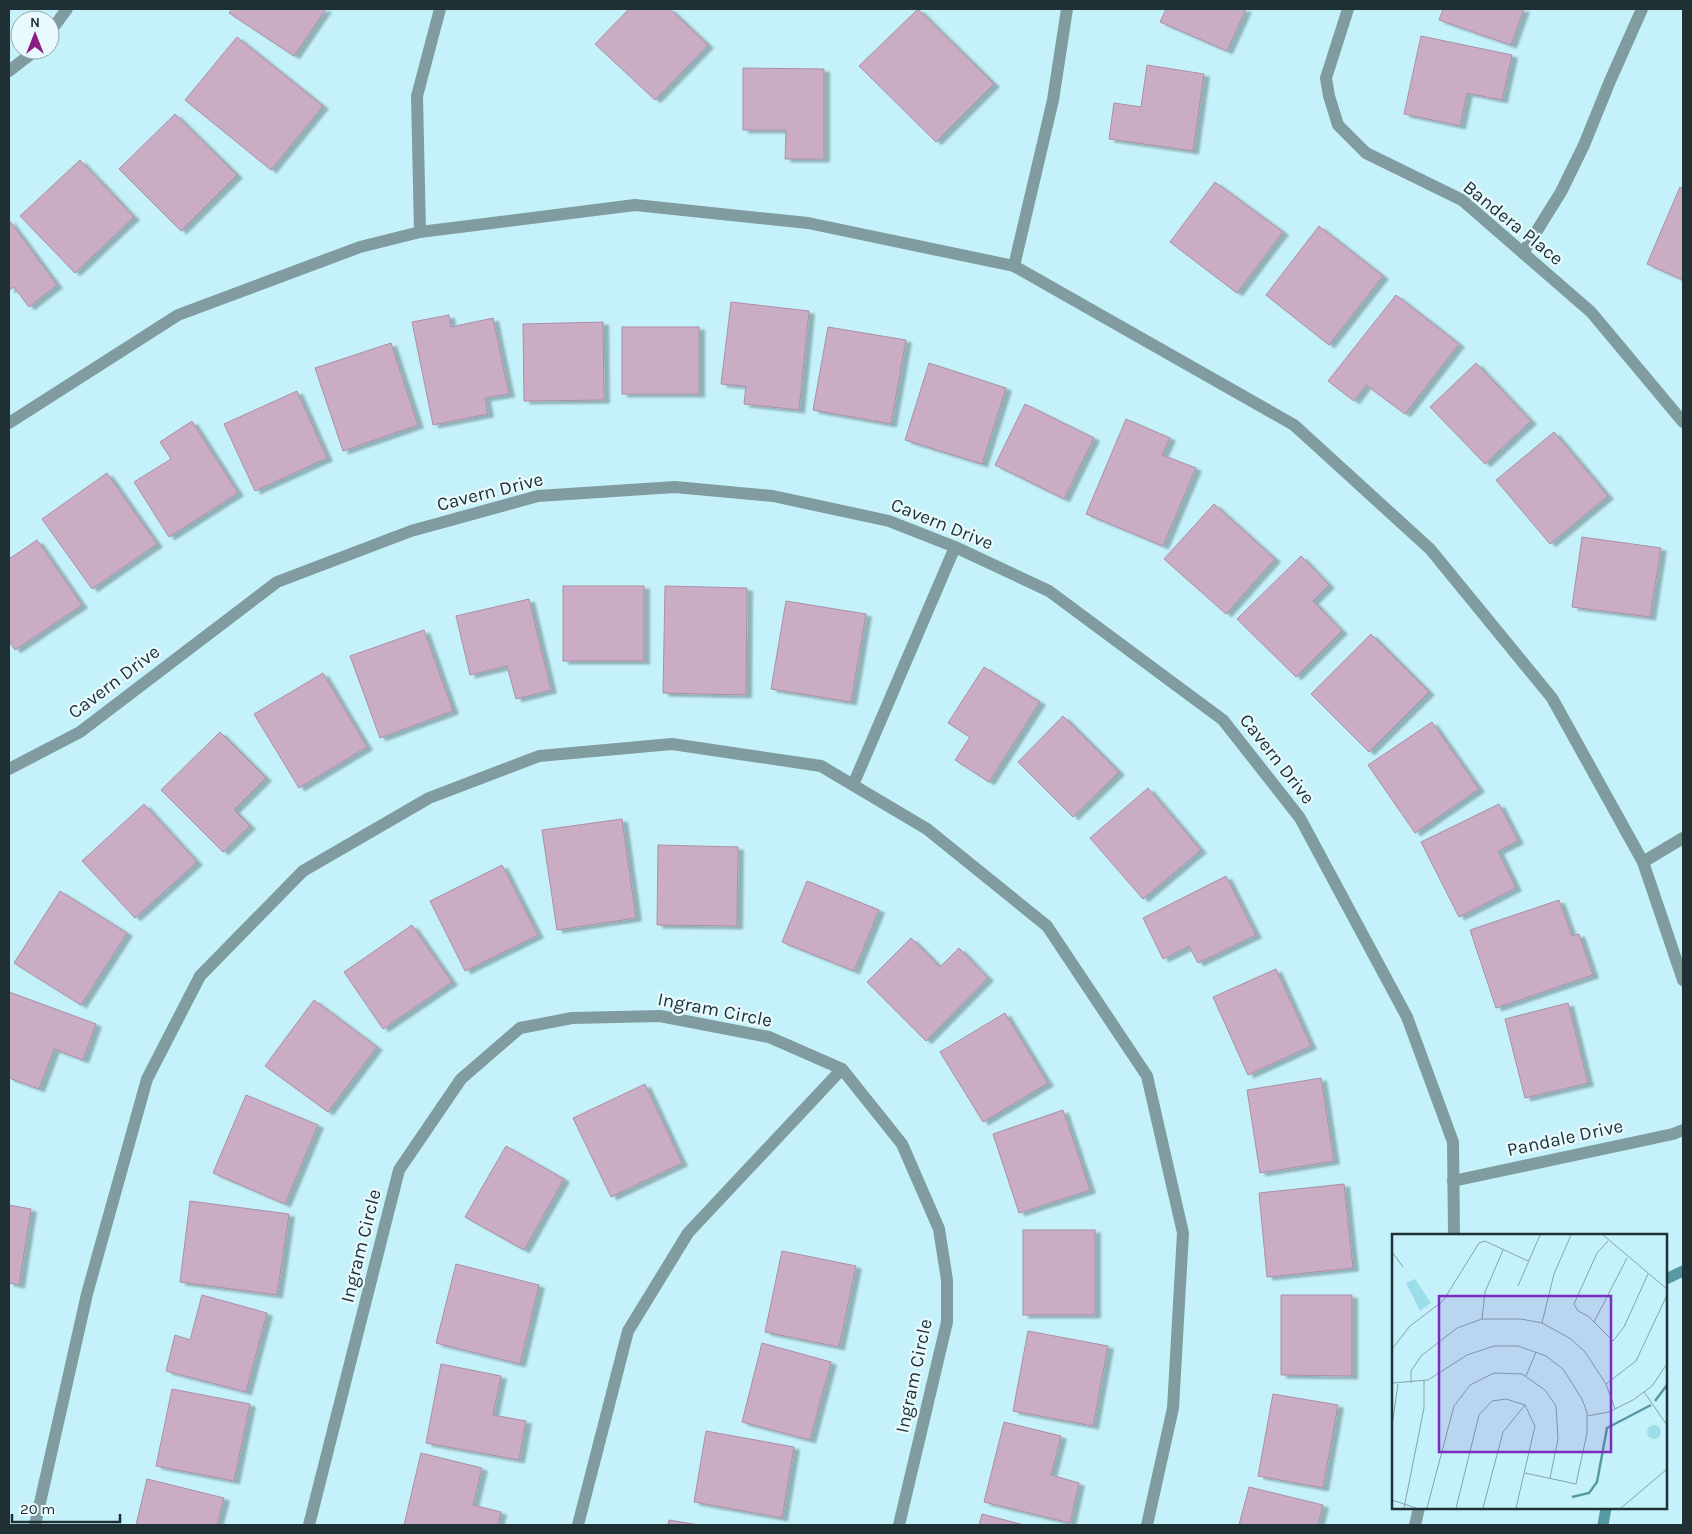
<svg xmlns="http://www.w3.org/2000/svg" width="1692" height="1534" font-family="Karla,sans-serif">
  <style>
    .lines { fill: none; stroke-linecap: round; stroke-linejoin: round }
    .stream { stroke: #579aa5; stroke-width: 11 }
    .building { fill: #caadc5; stroke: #ab8fa6; filter: url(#shadow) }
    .service { stroke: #809ca1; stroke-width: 12 }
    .minor { stroke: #809ca1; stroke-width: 12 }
    .labels { text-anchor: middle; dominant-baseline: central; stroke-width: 4.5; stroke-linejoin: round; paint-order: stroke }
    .street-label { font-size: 19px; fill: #1e3033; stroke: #e8fafd }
    .inset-river { fill: none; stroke: #579aa5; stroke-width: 2.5 }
    .inset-road { fill: none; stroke: #82a4aa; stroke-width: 1 }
    .view { fill: #7b2cbf; fill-opacity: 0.15; stroke: #7b2cbf; stroke-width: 2.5 }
    .inset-edge { fill: none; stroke: #1e3033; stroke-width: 2.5 }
  </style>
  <defs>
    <filter id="shadow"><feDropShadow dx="5.5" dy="3" stdDeviation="1" flood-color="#0004"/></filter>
  </defs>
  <rect width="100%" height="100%" fill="#c5f2fa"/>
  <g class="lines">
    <!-- stream -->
    <g class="stream">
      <polyline points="1666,1279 1683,1271"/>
      <polyline points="1603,1525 1606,1508"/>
    </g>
  </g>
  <!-- building -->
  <g class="building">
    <polygon points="232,9 326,9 294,56 229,13"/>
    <polygon points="629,9 670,9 708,45 655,100 595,44"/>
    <polygon points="918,9 994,84 936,142 859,66"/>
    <polygon points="1166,9 1246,9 1227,51 1160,22"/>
    <polygon points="1443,9 1524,9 1511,45 1439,20"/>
    <polygon points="1421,36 1512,55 1502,100 1467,93 1460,126 1404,114"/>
    <polygon points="237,37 323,106 271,170 185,100"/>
    <polygon points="1147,65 1204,74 1193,151 1109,139 1114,103 1141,107"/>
    <polygon points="743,68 824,69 824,159 785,159 786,130 743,130"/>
    <polygon points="175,114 237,175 181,231 119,169"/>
    <polygon points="80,160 134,217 75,273 20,216"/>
    <polygon points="1215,182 1283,232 1237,293 1170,242"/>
    <polygon points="1680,187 1683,189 1683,280 1647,264"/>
    <polygon points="9,220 57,285 29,307 14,287 9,290"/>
    <polygon points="1319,226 1383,276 1329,345 1266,295"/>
    <polygon points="1396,295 1459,344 1405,414 1366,385 1354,401 1328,381"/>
    <polygon points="731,302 809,311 799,410 744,404 746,386 721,384"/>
    <polygon points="449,315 451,327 493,318 509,394 485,398 488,414 433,425 412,322"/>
    <polygon points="603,322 604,400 524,401 523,324"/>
    <rect x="622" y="327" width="77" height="67"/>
    <polygon points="828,327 906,340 891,424 813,410"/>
    <polygon points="391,343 418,425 343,451 315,368"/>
    <polygon points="929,363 1006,388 982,464 905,440"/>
    <polygon points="1476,363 1531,421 1485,464 1430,407"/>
    <polygon points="297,391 327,458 255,491 224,424"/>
    <polygon points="1025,404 1094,438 1064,499 995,465"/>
    <polygon points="1126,419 1170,438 1162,455 1196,468 1163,546 1086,514"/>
    <polygon points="192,421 238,493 169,537 134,482 171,459 160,442"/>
    <polygon points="1554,432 1608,496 1550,544 1496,480"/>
    <polygon points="107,473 157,544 92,589 42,519"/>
    <polygon points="1214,504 1275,559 1226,614 1164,559"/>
    <polygon points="1582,537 1661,548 1650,617 1572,607"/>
    <polygon points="37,540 82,605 15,650 9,641 9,559"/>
    <polygon points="1301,556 1329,585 1313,601 1342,631 1296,677 1237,619"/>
    <rect x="563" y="586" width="81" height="75"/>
    <polygon points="665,586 747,588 746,695 663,693"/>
    <polygon points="529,599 551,690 516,699 507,666 470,675 456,616"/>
    <polygon points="786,601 866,614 851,702 771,689"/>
    <polygon points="424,630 453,711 380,738 350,656"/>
    <polygon points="1371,634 1429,692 1369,752 1311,694"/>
    <polygon points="984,667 1040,702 989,782 955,760 970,737 948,723"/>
    <polygon points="323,673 367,747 299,788 254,714"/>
    <polygon points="1063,716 1119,772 1073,817 1018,762"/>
    <polygon points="1432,722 1479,789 1415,833 1368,765"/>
    <polygon points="220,732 266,778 234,810 250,826 223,852 161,790"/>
    <polygon points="1148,788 1201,850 1143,899 1090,838"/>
    <polygon points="144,804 197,862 135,918 82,861"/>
    <polygon points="1499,804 1518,841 1498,851 1516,888 1459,917 1421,842"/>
    <polygon points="622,819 636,918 557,930 542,830"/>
    <polygon points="658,845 738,847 737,926 657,925"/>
    <polygon points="502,865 538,935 465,971 430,901"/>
    <polygon points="1226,876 1256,935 1198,963 1189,946 1163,959 1143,918"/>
    <polygon points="807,881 879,910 854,971 782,942"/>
    <polygon points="60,891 127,933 81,1005 14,963"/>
    <polygon points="1559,900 1572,936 1579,934 1593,975 1496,1008 1470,930"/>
    <polygon points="412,925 452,982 383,1029 344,972"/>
    <polygon points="911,938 940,967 959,948 988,978 926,1041 867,982"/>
    <polygon points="1276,969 1311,1046 1248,1075 1213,997"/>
    <polygon points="9,992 96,1024 83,1060 54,1049 39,1089 9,1078"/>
    <polygon points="314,1000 377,1047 328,1112 265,1066"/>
    <polygon points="1568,1003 1588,1083 1525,1098 1505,1019"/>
    <polygon points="1005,1013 1048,1083 983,1122 940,1052"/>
    <polygon points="1321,1078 1334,1161 1260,1173 1247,1090"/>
    <polygon points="645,1084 682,1163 611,1197 573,1118"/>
    <polygon points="246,1095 318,1125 285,1204 213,1173"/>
    <polygon points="1063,1110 1090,1190 1019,1213 993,1134"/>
    <polygon points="506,1146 564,1179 524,1250 465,1217"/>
    <polygon points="1344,1184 1353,1268 1267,1277 1259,1193"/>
    <polygon points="190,1201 289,1214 277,1295 180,1282"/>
    <polygon points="9,1205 31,1209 19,1285 9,1283"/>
    <rect x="1023" y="1230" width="72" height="85"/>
    <polygon points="782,1251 856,1266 839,1347 765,1332"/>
    <polygon points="456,1264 539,1285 520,1364 436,1343"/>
    <polygon points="202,1295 267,1313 246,1392 166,1371 175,1335 190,1340"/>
    <polygon points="1281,1295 1352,1295 1352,1376 1281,1375"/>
    <polygon points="1028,1331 1108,1346 1093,1426 1013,1411"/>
    <polygon points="762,1343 831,1362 810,1440 742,1422"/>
    <polygon points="441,1364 501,1376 493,1415 526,1421 519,1460 426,1443"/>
    <polygon points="172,1389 250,1404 234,1481 156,1466"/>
    <polygon points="1273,1394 1338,1405 1323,1488 1258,1476"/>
    <polygon points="1004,1422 1061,1436 1051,1475 1079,1483 1070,1523 984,1502"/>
    <polygon points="706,1431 794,1447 782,1518 694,1502"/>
    <polygon points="421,1453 482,1468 473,1505 501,1512 498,1525 404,1525"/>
    <polygon points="147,1479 224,1498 217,1525 136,1525"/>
    <polygon points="1249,1487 1323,1505 1318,1525 1239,1525"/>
    <polygon points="982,1514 1024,1525 979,1525"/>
    <polygon points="669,1520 699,1525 668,1525"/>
  </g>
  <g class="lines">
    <!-- service -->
    <g class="service">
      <polyline points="420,232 417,96 440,9"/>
      <polyline points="1523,253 1561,192 1584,145 1610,81 1642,9"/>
      <polyline points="1014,266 1053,100 1067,9"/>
      <polyline points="9,423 178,315 360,247 420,232 635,205 808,223 1014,266 1294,425 1430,549 1552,698 1643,862 1683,980"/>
      <polyline points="853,785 955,547"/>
      <polyline points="1643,862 1683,838"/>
      <polyline points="35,1525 87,1294 147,1079 200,976 303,871 429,798 539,756 672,744 821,766 927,829 1047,926 1147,1076 1183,1233 1173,1408 1147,1525"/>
      <polyline points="578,1525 628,1331 688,1233 842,1069"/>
    </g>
    <!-- minor -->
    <g class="minor">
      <polyline points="1348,9 1326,78 1329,96 1338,125 1366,153 1462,200 1591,312 1683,422"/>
      <polyline points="50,32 67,9"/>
      <polyline points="9,71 36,50"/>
      <polyline points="9,769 80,732 277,582 411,531 538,496 675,487 773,496 889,521 955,547 1049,591 1223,720 1300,818 1407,1017 1453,1142 1454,1235"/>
      <polyline points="1453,1181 1673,1134 1683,1130"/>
      <polyline points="309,1525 399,1170 461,1079 520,1028 572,1018 660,1016 769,1037 842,1069 902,1144 939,1229 947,1280 947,1322 899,1525"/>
      <polyline points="1415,1525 1419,1508"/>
    </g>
  </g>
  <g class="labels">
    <!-- street labels -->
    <g class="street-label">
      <text transform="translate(1513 223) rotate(39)">Bandera Place</text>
      <text transform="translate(490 492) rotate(-14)">Cavern Drive</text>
      <text transform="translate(942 524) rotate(22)">Cavern Drive</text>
      <text transform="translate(114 682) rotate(-37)">Cavern Drive</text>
      <text transform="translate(1277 759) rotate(52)">Cavern Drive</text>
      <text transform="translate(715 1010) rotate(11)">Ingram Circle</text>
      <text transform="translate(1565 1138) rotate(-12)">Pandale Drive</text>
      <text transform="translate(361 1246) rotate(-76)">Ingram Circle</text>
      <text transform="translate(914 1376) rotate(-78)">Ingram Circle</text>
    </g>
  </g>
  <!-- overview -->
  <g transform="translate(1392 1234)">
    <rect width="275" height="275" fill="#c5f2fa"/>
    <path d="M 23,45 L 39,69 L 28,77 L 14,49 ZM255 198a7 7 0 1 1 14 0a7 7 0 1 1-14 0Z" fill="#9bdde8"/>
    <path class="inset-river" d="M 263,167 L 275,151M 180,263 L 197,259 L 205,248 L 215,194 L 259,171"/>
    <path class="inset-road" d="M 211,1 L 275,55M 216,7 L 205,19 L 182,70 L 186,77 L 196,82 L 221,107 L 232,93 L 256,40M 0,18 L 11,33M 126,52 L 148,1M 90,85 L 93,58 L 111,16M 202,88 L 235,24M 150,89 L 162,40 L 179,1M 0,115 L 18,92 L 51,67 L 87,9 L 93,7 L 136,27M 134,142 L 144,118M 0,149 L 36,146 L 75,121 L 102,112 L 126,112 L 154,122 L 171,135 L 190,165 L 195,178 L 195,199 L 184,250 L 133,239M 19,149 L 19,137 L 29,122 L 65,94 L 90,85 L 129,85 L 150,89 L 179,105 L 193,118 L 214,150 L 223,175M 214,150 L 244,127 L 275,61M 252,158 L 275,191M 195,182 L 217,178 L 241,166 L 260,152 L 275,130M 0,192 L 6,150M 0,266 L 24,274M 12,274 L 32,174 L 32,147M 35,274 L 62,172 L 78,151 L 102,139 L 130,140 L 153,156 L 164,172 L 166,205 L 158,244M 64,274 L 87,181 L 100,167 L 114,165 L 133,171 L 143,192 L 124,274M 91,274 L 111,198 L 133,171M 229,274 L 275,235"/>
    <path class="view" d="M 47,62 L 219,62 L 219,218 L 47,218 Z"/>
    <rect width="275" height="275" class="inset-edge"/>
  </g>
  <!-- border -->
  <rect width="1692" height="1534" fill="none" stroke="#1e3033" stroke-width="20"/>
  <!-- north arrow -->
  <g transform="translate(35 35)"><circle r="24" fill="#e8fafd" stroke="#97a9ac"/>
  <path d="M0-4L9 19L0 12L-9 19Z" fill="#8c1f83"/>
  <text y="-8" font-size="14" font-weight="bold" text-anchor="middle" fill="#1e3033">N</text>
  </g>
  <!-- scale -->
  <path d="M12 1514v8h108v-8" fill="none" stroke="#1e3033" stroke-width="2.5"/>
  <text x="20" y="1514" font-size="15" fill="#1e3033" stroke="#e8fafd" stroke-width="4" paint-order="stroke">20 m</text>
</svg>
